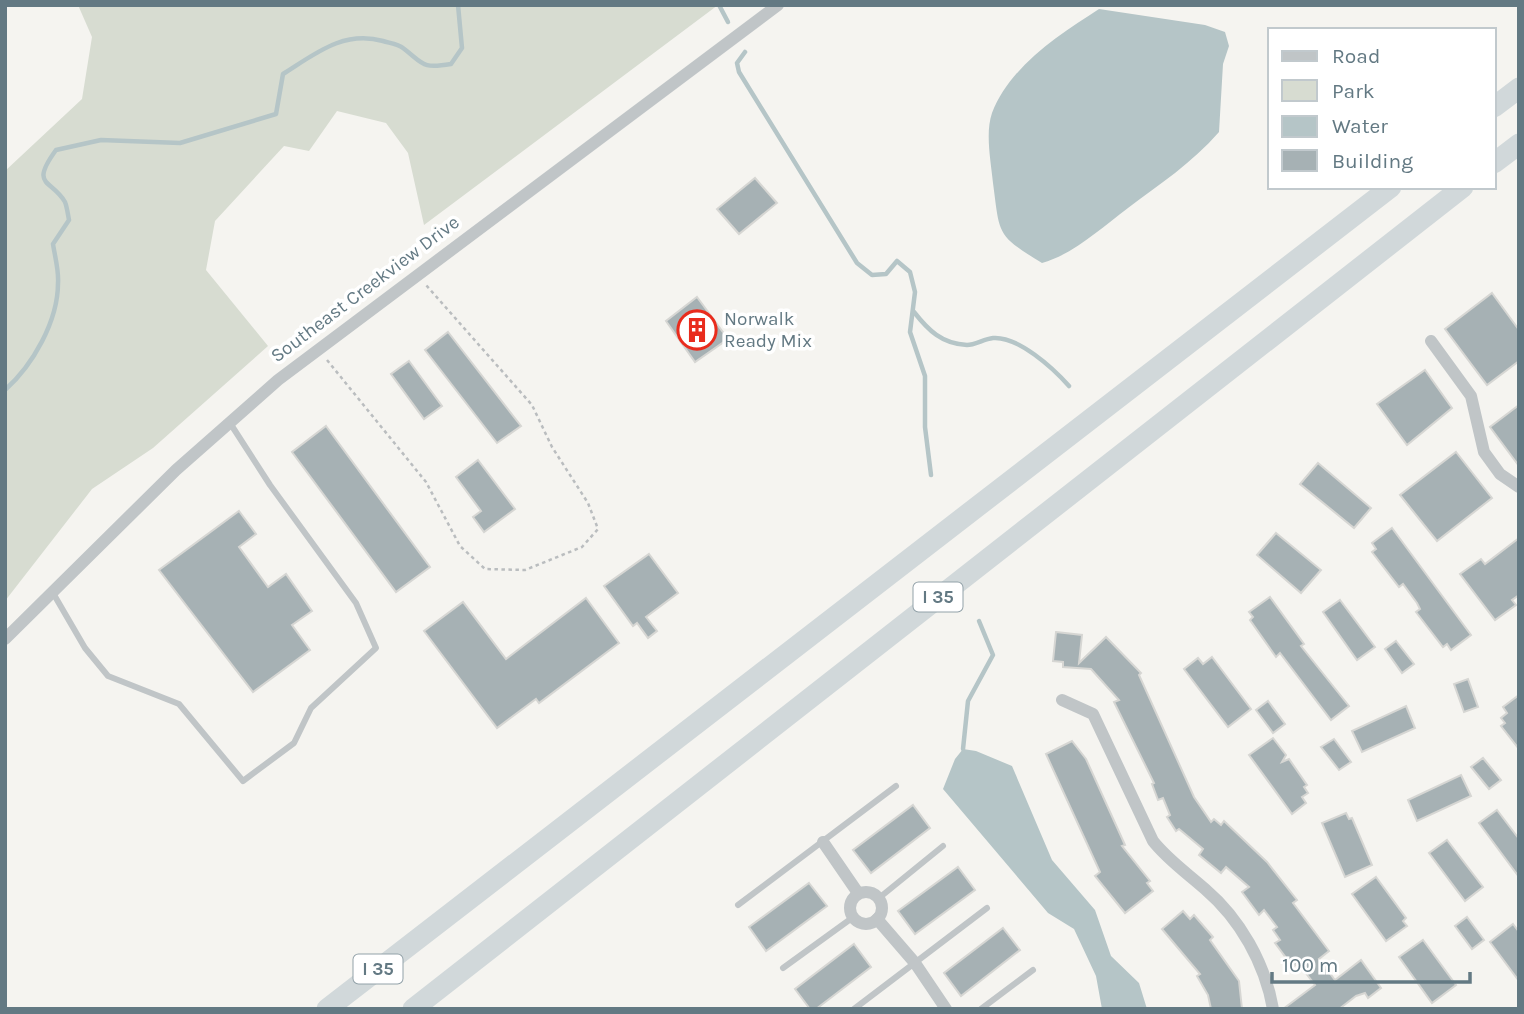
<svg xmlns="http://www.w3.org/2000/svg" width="1524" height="1014" font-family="Karla,sans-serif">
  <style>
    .green { fill: #d7dcd1 }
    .water { fill: #b5c5c7 }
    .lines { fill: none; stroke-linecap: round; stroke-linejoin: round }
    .stream { stroke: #b5c5c7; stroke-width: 4.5 }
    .building { fill: #a6b1b4; stroke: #d6d6d3; stroke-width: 2 }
    .path { stroke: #babdbf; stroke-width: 2.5; stroke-dasharray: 3.5 3.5; stroke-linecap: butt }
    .service { stroke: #c0c5c7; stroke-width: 6 }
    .minor { stroke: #c0c5c7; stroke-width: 12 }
    .motorway { stroke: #d1d8da; stroke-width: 21 }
    .labels { text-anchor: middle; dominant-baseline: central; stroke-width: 7; stroke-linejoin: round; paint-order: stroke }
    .shield { fill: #fff; stroke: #92a1a8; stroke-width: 2 }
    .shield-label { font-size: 18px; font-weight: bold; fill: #637983 }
    .street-label { font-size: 19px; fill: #637983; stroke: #fff }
    .poi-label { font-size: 19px; fill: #637983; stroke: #fff; text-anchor: start }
  </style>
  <rect width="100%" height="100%" fill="#f5f4f0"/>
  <!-- green -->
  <polygon class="green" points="78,5 718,5 424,225 408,153 386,123 337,111 309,151 284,146 215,221 206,270 268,346 153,448 92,489 5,601 5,171 82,99 92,37"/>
  <!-- water -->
  <g class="water">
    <path d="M 1099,9 L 1205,25 L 1225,32 L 1229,46 L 1223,64 L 1219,132 C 1192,163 1160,184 1128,208 C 1101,228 1074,254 1042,263 C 996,235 1000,235 993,183 C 991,162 985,133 992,113 C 1010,66 1059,35 1099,9 Z"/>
    <polygon points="963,749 976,751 1012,766 1052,860 1095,910 1111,956 1139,983 1147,1009 1102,1009 1096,976 1074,929 1048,913 943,789 955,759"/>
  </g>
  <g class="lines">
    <!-- stream -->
    <g class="stream">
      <polyline points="719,5 728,22"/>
      <polyline points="745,52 737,63 739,72 857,263 872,275 886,274 897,261 910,272 915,292 910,332 925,376 925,427 931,475"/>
      <path d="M 914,312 C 928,330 942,344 967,345 C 975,345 984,339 993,338 C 1018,336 1053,368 1069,386"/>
      <path d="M 5,390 C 33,365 58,321 58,283 C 59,271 55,257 53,244 L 69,220 C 68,215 67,207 65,202 C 52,179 29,187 56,150 L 101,140 L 180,143 L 276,114 L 283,74 C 315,54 343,30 383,41 C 389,43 398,44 403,48 C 424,64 421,69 451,64 L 462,48 L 458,5"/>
      <polyline points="963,749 968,701 993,655 979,621"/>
    </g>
  </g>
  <!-- building -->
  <g class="building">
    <polygon points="755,178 777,203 739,234 717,209"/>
    <polygon points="1492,293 1519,330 1519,361 1487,385 1445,329"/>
    <polygon points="697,297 728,339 695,362 666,321"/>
    <polygon points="448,332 521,426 497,443 425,350"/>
    <polygon points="409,361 442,406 424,419 391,374"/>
    <polygon points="1425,370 1452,408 1407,445 1377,404"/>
    <polygon points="1519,405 1519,466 1490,427"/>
    <polygon points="326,426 430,567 396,592 292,452"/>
    <polygon points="1456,452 1492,498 1437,541 1400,495"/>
    <polygon points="478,460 515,509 484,532 473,517 481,511 456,477"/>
    <polygon points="1318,463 1371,508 1354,528 1300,484"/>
    <polygon points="239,511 256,534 239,547 268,587 286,574 312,611 292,625 310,650 253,692 159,570"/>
    <polygon points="1392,528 1471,635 1451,650 1447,644 1443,647 1416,612 1420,609 1417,603 1403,584 1399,587 1372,552 1376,549 1372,543"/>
    <polygon points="1276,533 1321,570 1301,593 1257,555"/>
    <polygon points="1519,538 1519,595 1512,600 1516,605 1495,620 1460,574 1481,559 1485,564"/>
    <polygon points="649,554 678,593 646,617 657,631 648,638 637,623 633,626 604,586"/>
    <polygon points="1270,597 1304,644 1301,646 1349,706 1331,720 1280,653 1276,657 1250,620 1253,617 1249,612"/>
    <polygon points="586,598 619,643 539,703 536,699 497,728 424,631 463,602 506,659"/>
    <polygon points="1340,600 1375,647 1357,660 1323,612"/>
    <polygon points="1056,632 1082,635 1079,663 1106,637 1141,673 1139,675 1194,797 1211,822 1214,819 1221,825 1224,821 1267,862 1297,900 1293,903 1329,951 1319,959 1335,980 1361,960 1381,988 1368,998 1365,993 1356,996 1339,1009 1283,1009 1315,985 1298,963 1293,967 1275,943 1280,940 1273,930 1277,927 1264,910 1259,915 1242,892 1249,887 1226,867 1221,873 1199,855 1203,849 1179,829 1176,831 1167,817 1170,815 1163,798 1158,800 1152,784 1154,783 1114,702 1119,700 1091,669 1063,667 1063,662 1053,661"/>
    <polygon points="1396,641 1414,664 1402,673 1385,649"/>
    <polygon points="1212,657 1251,709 1228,727 1184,669 1198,658 1203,664"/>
    <polygon points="1468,679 1478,707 1464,712 1454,684"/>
    <polygon points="1519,695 1519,749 1501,726 1505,723 1501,718 1507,713 1503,707"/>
    <polygon points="1268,701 1285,724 1273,733 1256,710"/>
    <polygon points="1406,706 1415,728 1362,752 1352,731"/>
    <polygon points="1273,738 1286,755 1282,762 1289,759 1307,785 1304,787 1308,793 1302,797 1306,803 1292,814 1249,755"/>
    <polygon points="1334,739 1351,762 1339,770 1321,747"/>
    <polygon points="1072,741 1086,759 1125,845 1122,846 1150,881 1147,883 1153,891 1125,913 1095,876 1100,872 1046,754"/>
    <polygon points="1483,758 1501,780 1489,789 1471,767"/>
    <polygon points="1461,775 1471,796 1417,821 1408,800"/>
    <polygon points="913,805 930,828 871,873 853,850"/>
    <polygon points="1497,810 1519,839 1519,877 1479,823"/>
    <polygon points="1346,813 1349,819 1352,818 1372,865 1345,877 1322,823"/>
    <polygon points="1447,840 1483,887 1465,901 1429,853"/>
    <polygon points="958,867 975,890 915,934 898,911"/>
    <polygon points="1376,877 1406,918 1403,921 1407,926 1386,941 1352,894"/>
    <polygon points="809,883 827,906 766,951 749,927"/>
    <polygon points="1183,911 1190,919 1194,915 1213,937 1210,940 1239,981 1242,1009 1211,1009 1208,995 1197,976 1200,974 1162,929"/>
    <polygon points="1467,917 1484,940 1472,949 1455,926"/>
    <polygon points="1513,924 1519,932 1519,981 1490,942"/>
    <polygon points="1003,928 1020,950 961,996 944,973"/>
    <polygon points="1423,940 1456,985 1432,1003 1399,957"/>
    <polygon points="854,944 871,967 816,1009 810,1009 795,989"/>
  </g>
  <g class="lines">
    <!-- path -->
    <polyline class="path" points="327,360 426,482 460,546 485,569 525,570 582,547 598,529 588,503 552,447 532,405 426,285"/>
    <!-- service -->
    <g class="service">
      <polyline points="53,593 85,648 108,676 179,704 243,781 294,743 311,708 376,648 356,603 270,485 230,423"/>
      <polyline points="879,898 943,846"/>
      <polyline points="738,905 896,786"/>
      <polyline points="783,968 852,918"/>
      <polyline points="854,1009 987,908"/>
      <polyline points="981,1009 1033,970"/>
    </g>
    <!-- minor -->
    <g class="minor">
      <polyline points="1431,341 1471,396 1484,452 1500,474 1519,487"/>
      <polyline points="5,639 176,470 278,380 778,5"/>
      <path d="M 1062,700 L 1093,714 L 1153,841 C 1168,860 1187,873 1205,889 C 1240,919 1265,963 1273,1009"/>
      <polyline points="823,842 858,893"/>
      <circle cx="866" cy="908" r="16"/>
      <polyline points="877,919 915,963 946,1009"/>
    </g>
    <!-- motorway -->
    <g class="motorway">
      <polyline points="1494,107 1519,88"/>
      <polyline points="1494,163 1519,144"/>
      <polyline points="327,1009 1391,187"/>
      <polyline points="413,1009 1463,187"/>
    </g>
  </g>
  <!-- icons -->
  <defs>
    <g id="building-ring" transform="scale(2.0125)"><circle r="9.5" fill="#fff" stroke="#e92c1d" stroke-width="1.5"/><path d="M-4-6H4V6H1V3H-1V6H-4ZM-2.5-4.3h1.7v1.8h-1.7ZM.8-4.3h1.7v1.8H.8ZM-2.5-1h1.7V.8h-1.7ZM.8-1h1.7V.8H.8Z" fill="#e92c1d"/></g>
  </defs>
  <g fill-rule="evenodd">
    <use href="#building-ring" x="697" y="330"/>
  </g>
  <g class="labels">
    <!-- shield labels -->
    <g class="shield">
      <rect x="913.5" y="582.5" width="49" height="29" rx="5"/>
      <rect x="353.5" y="954.5" width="49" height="29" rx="5"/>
    </g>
    <g class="shield-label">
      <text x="938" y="597">I 35</text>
      <text x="378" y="969">I 35</text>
    </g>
    <!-- street labels -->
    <g class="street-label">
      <text transform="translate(365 289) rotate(-37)">Southeast Creekview Drive</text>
    </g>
    <!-- poi labels -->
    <g class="poi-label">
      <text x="724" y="319">Norwalk<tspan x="724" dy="22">Ready Mix</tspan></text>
    </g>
  </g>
  <!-- border -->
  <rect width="1524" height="1014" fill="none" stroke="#637983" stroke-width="14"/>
  <!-- legend -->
  <rect x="1268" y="28" width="228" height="161" fill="#ffffff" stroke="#c1c9cd" stroke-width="2"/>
  <rect x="1282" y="51" width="35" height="10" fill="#c0c5c7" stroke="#c1c9cd" stroke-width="2"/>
  <text x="1332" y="63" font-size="21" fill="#637983">Road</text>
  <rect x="1282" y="80" width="35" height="21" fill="#d7dcd1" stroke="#c1c9cd" stroke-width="2"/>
  <text x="1332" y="98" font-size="21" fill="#637983">Park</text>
  <rect x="1282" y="116" width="35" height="21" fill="#b5c5c7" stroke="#c1c9cd" stroke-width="2"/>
  <text x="1332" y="133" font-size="21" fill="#637983">Water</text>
  <rect x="1282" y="150" width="35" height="21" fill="#a6b1b4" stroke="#c1c9cd" stroke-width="2"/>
  <text x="1332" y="168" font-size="21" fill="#637983">Building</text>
  <!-- scale -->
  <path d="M1272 972v10h198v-10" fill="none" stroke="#637983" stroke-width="3.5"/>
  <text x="1282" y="972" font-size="21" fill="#637983" stroke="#ffffff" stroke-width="5" paint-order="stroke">100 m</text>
</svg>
